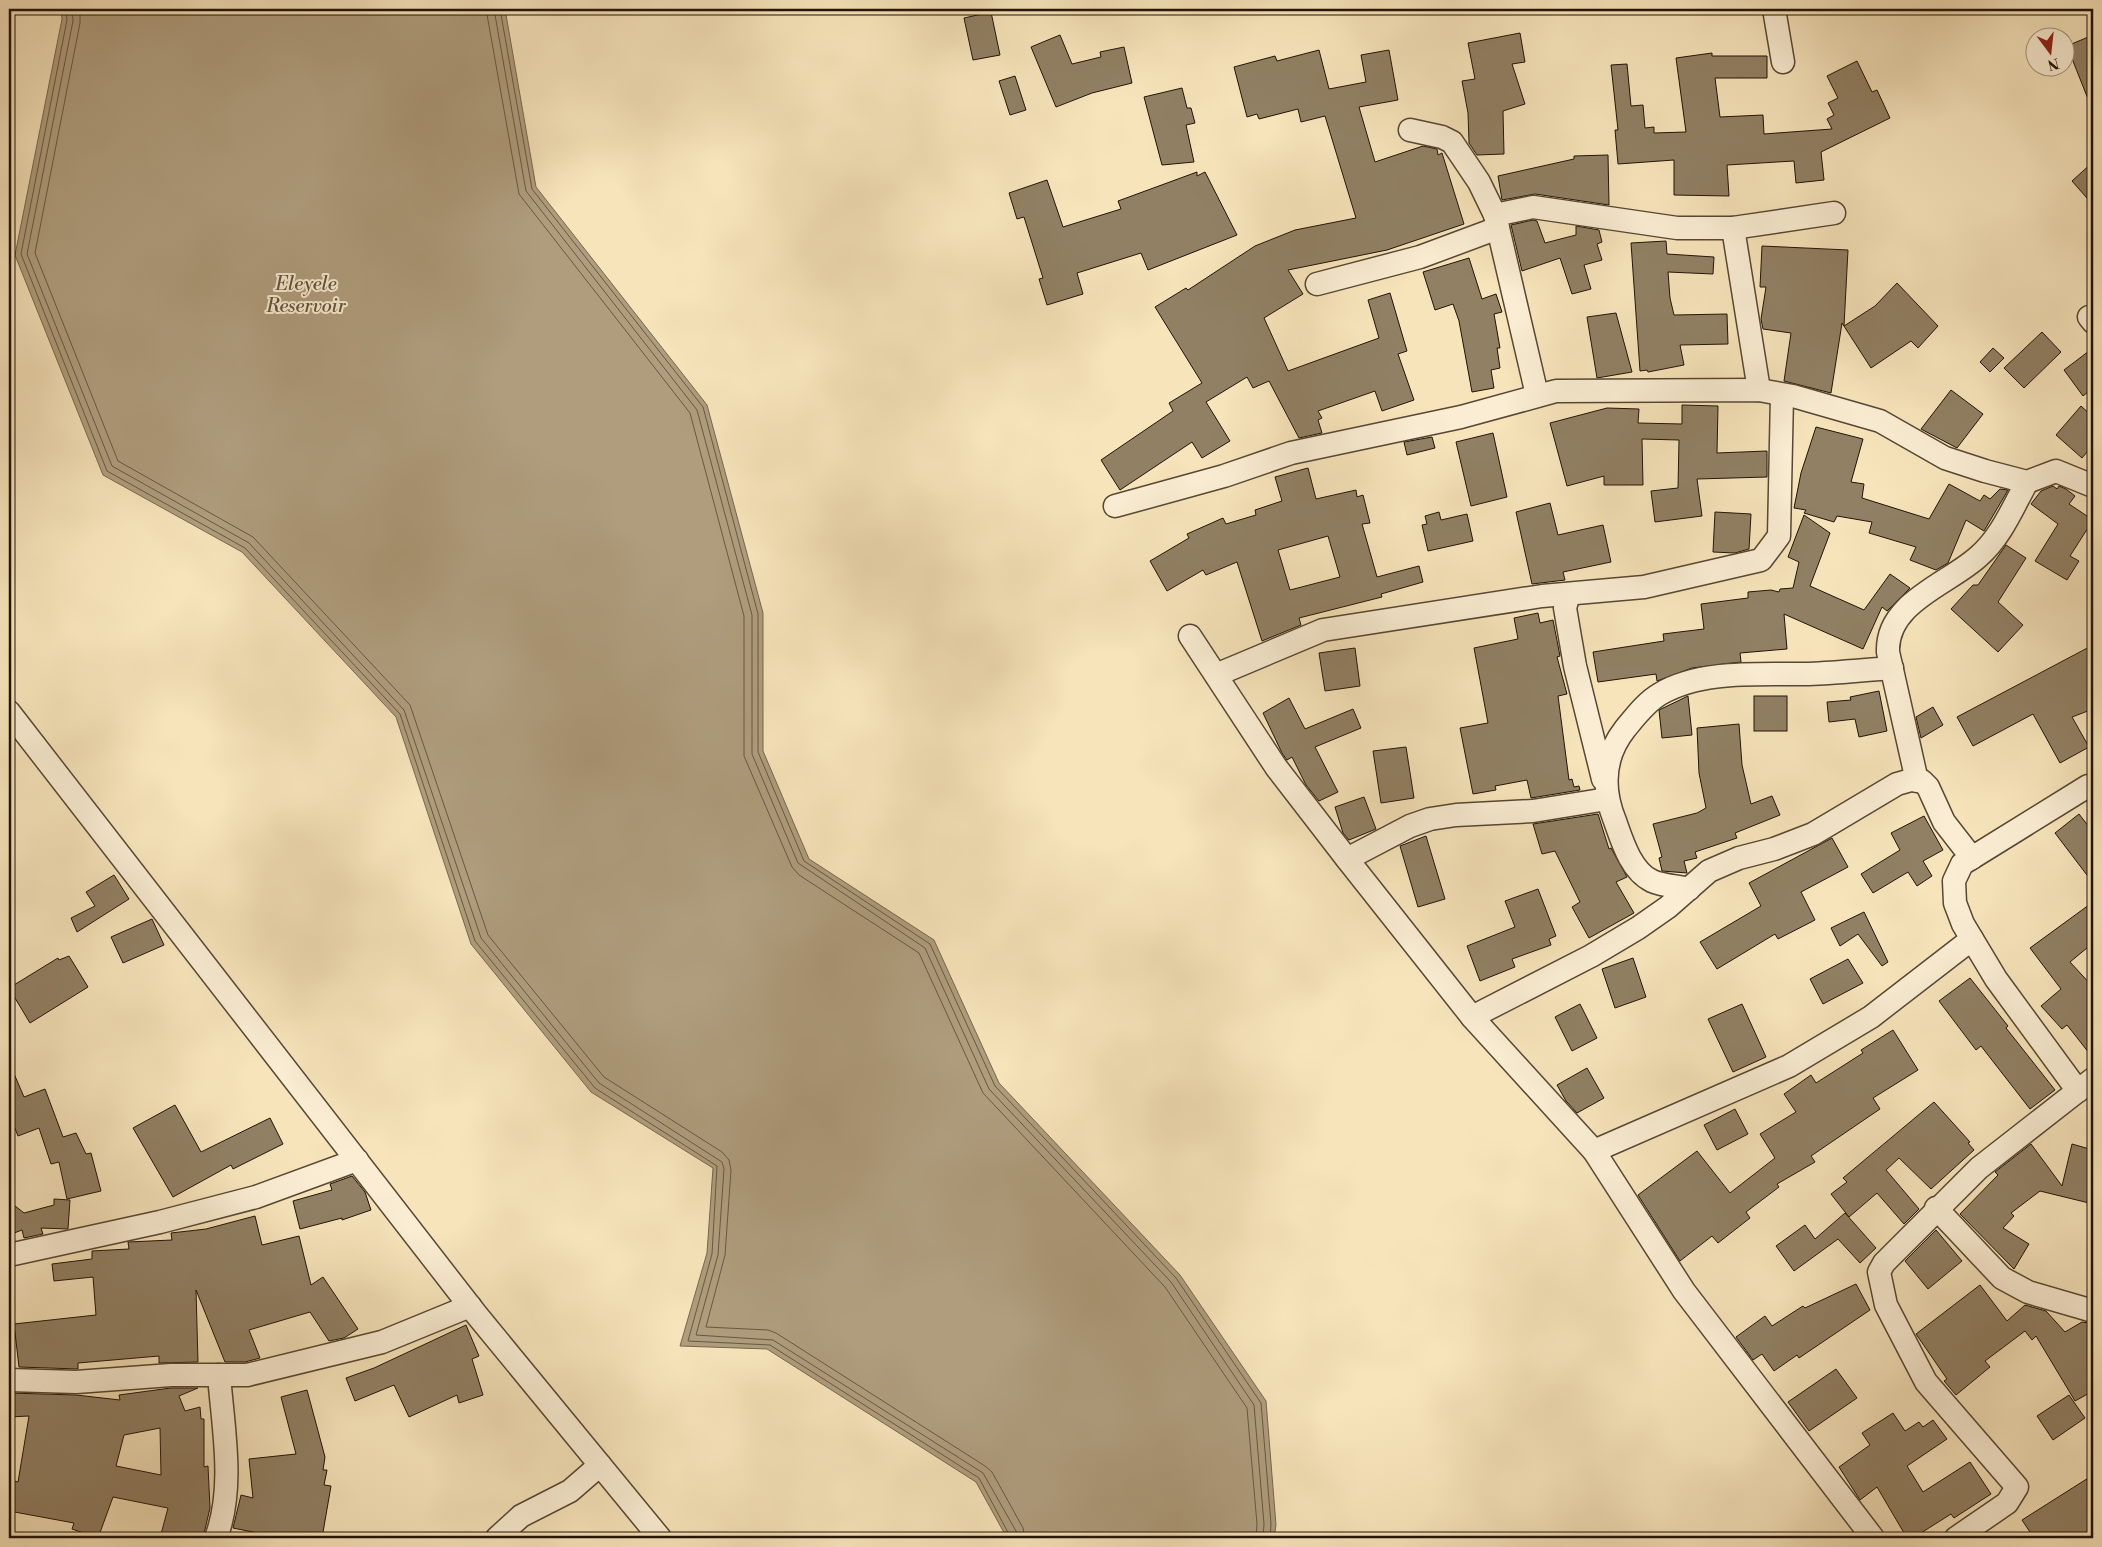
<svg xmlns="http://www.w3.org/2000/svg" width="2102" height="1547" font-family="'Libre Bodoni',serif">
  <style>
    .water { fill: #af9d7d; stroke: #77664d }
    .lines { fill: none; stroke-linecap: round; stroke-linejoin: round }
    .shore { stroke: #685842; stroke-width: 1 }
    .building { fill: #918064; stroke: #221306; fill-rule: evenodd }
    .street-casing { stroke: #574733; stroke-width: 25 }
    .street { stroke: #faedd3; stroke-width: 22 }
    .labels { text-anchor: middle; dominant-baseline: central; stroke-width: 4; stroke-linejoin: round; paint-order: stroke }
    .water-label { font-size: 19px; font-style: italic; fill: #61513c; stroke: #faedd3 }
  </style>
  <rect width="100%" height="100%" fill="#f7e4bb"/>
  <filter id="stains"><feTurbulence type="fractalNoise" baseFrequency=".004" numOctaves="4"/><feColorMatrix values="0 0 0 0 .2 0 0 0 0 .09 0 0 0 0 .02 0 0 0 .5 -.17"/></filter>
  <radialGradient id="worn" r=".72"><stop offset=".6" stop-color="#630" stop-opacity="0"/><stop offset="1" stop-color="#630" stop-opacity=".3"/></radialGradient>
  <!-- water -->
  <polygon class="water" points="61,9 505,9 536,187 707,405 763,613 763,751 809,859 934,940 999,1083 1180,1275 1266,1401 1276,1525 1274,1538 1007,1538 976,1482 767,1349 680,1346 707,1253 713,1168 591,1092 471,944 396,717 242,552 103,475 15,255 62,19"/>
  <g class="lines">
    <!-- shore -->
    <g class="shore">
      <polyline points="66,9 67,20 21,254 107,471 245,548 400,714 475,941 595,1088 717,1166 712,1254 688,1341 770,1345 979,1478 1011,1538"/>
      <polyline points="72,9 73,21 27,254 112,466 249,543 404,710 481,938 599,1083 722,1162 724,1169 718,1255 696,1335 773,1340 983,1473 1016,1531 1017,1538"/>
      <polyline points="80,9 80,23 35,253 118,461 253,537 410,705 488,935 604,1077 722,1152 729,1160 731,1170 725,1255 706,1327 768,1330 776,1333 985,1466 992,1472 1023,1528 1025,1538"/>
      <polyline points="486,9 519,194 690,413 744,616 744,756 792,867 799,875 919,953 983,1093 1165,1287 1247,1408 1257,1524 1256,1538"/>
      <polyline points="494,9 526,191 697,410 752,615 752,754 798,863 925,948 989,1089 1171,1282 1254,1405 1264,1524 1263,1538"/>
      <polyline points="500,9 532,189 703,407 758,614 758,752 804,861 930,944 995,1086 1176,1278 1261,1403 1271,1524 1270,1538"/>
    </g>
  </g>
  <!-- building -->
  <g class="building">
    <polygon points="991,12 1000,55 973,60 964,18"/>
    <polygon points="1520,33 1525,62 1512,64 1525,104 1503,111 1504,154 1477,155 1469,143 1468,113 1462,81 1475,79 1468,43"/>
    <polygon points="1060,35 1072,64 1101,57 1100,52 1124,47 1132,83 1092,93 1056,107 1031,47"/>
    <polygon points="2093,35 2093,109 2092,109 2067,46"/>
    <polygon points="1319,50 1329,89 1366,82 1361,55 1389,50 1398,100 1359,107 1375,162 1423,146 1437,149 1438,155 1442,153 1464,224 1387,250 1288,270 1303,294 1264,318 1288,371 1379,338 1368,300 1390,293 1407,351 1398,354 1414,400 1382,411 1375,391 1318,411 1322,418 1318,420 1322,433 1299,438 1269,381 1253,388 1247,377 1206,402 1230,441 1202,458 1192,442 1120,490 1101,460 1173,411 1169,403 1202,383 1155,307 1186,288 1188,290 1255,246 1295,230 1356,218 1325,116 1301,122 1298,109 1259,119 1257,114 1247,117 1234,67 1275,56 1277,61"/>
    <polygon points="1712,53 1712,56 1767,56 1767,78 1715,78 1720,117 1763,115 1764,134 1832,129 1827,119 1834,115 1828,103 1838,98 1827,76 1857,61 1872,92 1877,90 1890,118 1821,152 1824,180 1796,183 1794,161 1727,165 1729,196 1674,195 1674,160 1618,164 1615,130 1618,130 1611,65 1627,64 1631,106 1643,105 1645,128 1654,127 1654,133 1686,132 1676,58"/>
    <polygon points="1015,76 1026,110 1010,115 999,81"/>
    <polygon points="1182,88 1187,108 1191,108 1195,123 1186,125 1194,162 1162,165 1144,97"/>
    <polygon points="1608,155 1609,205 1535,194 1502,200 1498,176 1574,159 1574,156"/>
    <polygon points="2093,162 2093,205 2072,181"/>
    <polygon points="1197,172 1197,176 1205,172 1237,235 1148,270 1141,253 1077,273 1083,294 1047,305 1039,279 1043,278 1024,217 1017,219 1009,193 1047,180 1063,227 1121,209 1118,201"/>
    <polygon points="1533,220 1537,221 1545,243 1576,235 1576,226 1599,230 1602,242 1597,244 1602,260 1584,265 1591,289 1572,294 1560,258 1522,271 1511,225"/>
    <polygon points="1666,241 1667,254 1714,257 1713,274 1668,272 1670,298 1674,315 1727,314 1728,344 1680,345 1684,365 1648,372 1647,370 1640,371 1631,243"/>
    <polygon points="1762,246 1848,250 1844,326 1875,306 1897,283 1938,326 1918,348 1911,341 1871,368 1842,323 1831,393 1784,381 1791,333 1763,329 1761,319 1766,287 1760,287"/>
    <polygon points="1469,258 1482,299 1496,294 1502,312 1494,314 1500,348 1497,348 1500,368 1491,370 1494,388 1472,392 1459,321 1453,304 1435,310 1423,272"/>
    <polygon points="1616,313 1632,372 1597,378 1587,317"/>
    <polygon points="2042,332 2061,352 2024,388 2004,368"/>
    <polygon points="1993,348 2004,358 1990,372 1980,362"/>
    <polygon points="2093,348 2093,388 2083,396 2064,370"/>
    <polygon points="1951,390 1983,414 1957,448 1921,429"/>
    <polygon points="1682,405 1718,406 1717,453 1767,451 1767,477 1697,479 1702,516 1655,522 1651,491 1678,488 1679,440 1642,439 1643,485 1604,485 1604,476 1567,486 1550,423 1607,408 1639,409 1638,423 1682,424"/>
    <polygon points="2081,406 2093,417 2093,445 2082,458 2056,435"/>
    <polygon points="1816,427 1863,439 1851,482 1864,484 1862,498 1929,519 1949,484 1980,501 1984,495 1990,499 2000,489 2008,490 1984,531 1966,520 1948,563 1936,570 1910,560 1916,547 1869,533 1872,522 1837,516 1834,522 1804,513 1806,510 1794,508 1801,473"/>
    <polygon points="1493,433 1507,497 1471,506 1456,442"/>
    <polygon points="1432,437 1435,448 1407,455 1404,442"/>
    <path d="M 1308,468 L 1316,499 L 1356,490 L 1357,497 L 1363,495 L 1370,523 L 1362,524 L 1377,577 L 1419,566 L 1423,582 L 1381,594 L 1382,597 L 1299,618 L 1301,625 L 1262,641 L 1237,562 L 1206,575 L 1203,570 L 1167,591 L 1150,561 L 1189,538 L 1187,534 L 1223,518 L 1226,524 L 1256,515 L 1255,510 L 1282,501 L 1275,477 ZM 1328,536 L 1340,577 L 1290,590 L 1278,550 Z"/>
    <polygon points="2053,486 2057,489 2059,486 2066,489 2075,496 2069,504 2093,520 2070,556 2079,561 2067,580 2035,561 2058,524 2031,504 2041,491"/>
    <polygon points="1550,503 1558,535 1603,525 1611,562 1563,572 1565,580 1532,584 1516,512"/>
    <polygon points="1439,512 1441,520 1467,514 1473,541 1428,551 1422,525 1427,524 1425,516"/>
    <polygon points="1715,512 1751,514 1749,549 1735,553 1713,552"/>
    <polygon points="1804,515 1830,533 1810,586 1864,610 1890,574 1910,588 1887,611 1882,607 1863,649 1784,614 1787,649 1740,653 1741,662 1692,668 1657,681 1656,674 1598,682 1593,652 1664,641 1663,634 1704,629 1701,604 1748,598 1748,592 1771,590 1779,592 1780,589 1793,588 1799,562 1788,557"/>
    <polygon points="2006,545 2026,558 1998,602 2023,625 1998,652 1951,609 1973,585 1978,585"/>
    <polygon points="1538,613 1540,623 1553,620 1560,656 1557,657 1567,694 1558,696 1569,780 1572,779 1574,787 1579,786 1580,790 1531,798 1527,780 1495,786 1496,790 1473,794 1460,728 1488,723 1474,648 1518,639 1514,618"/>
    <polygon points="2093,645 2093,709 2072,717 2089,747 2060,763 2033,714 1973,746 1957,717"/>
    <polygon points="1355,648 1360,686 1325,691 1319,653"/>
    <polygon points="1879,691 1887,731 1859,737 1855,719 1829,722 1827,702 1851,700 1850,697"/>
    <polygon points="1688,696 1692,735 1662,738 1659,710"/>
    <rect x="1754" y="696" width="33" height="35"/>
    <polygon points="1289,698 1305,729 1353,709 1361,728 1315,747 1338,792 1319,801 1306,785 1292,757 1287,760 1282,753 1263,713"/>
    <polygon points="1933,707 1943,725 1921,738 1916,717"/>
    <polygon points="1739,724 1742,765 1751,804 1772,796 1780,815 1735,833 1737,838 1695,852 1697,858 1684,861 1687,873 1662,871 1659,858 1662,857 1653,824 1697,813 1706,808 1699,773 1697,728"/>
    <polygon points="1406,747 1414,798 1381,803 1373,751"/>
    <polygon points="1364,797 1376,829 1349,840 1343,833 1335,807"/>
    <polygon points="1598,814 1609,849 1611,848 1627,877 1616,882 1634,913 1589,938 1572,907 1580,902 1555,851 1542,854 1533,824"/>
    <polygon points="2079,814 2093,832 2093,883 2055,833"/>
    <polygon points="1924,816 1943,850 1923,861 1932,876 1917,886 1908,872 1873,893 1861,874 1900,850 1891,833"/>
    <polygon points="1426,836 1445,899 1418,907 1400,846"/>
    <polygon points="1832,838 1848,867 1801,892 1815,920 1778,939 1775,934 1717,969 1700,942 1761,906 1749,883"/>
    <polygon points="114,875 129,899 77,932 71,918 95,906 86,892"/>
    <polygon points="1538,889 1556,936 1549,939 1551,945 1512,959 1515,967 1480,981 1467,946 1515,927 1505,901"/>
    <polygon points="2093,902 2093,943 2070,962 2093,987 2093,1058 2067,1025 2062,1029 2041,1006 2061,989 2030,948"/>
    <polygon points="1864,912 1888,962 1882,966 1858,934 1840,946 1831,928"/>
    <polygon points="152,919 164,945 123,963 111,937"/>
    <polygon points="69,956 88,987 30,1023 9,988 58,958 59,960"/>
    <polygon points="1633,958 1646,997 1615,1008 1602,969"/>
    <polygon points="1848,959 1863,983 1823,1004 1810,979"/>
    <polygon points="1970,978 2008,1026 2006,1028 2055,1090 2030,1109 1981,1046 1976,1050 1939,1001"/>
    <polygon points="1580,1004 1597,1038 1572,1051 1555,1017"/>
    <polygon points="1742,1004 1766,1057 1733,1072 1708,1019"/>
    <polygon points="1893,1030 1918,1070 1873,1098 1880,1109 1811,1156 1815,1162 1777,1184 1779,1187 1746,1212 1750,1218 1718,1243 1712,1236 1680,1261 1638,1195 1697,1151 1730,1193 1775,1158 1760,1134 1796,1112 1784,1094 1811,1075 1816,1083 1863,1053 1861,1050"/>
    <polygon points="9,1062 24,1097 45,1089 63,1137 76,1133 86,1154 91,1153 101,1191 67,1199 59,1162 51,1164 39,1128 18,1136 9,1113"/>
    <polygon points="1587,1068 1604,1098 1577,1113 1566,1101 1557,1085"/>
    <polygon points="1934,1102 1970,1142 1968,1143 1974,1150 1931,1189 1899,1158 1886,1170 1919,1209 1904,1224 1877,1193 1849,1217 1831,1194 1847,1182 1843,1178"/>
    <polygon points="175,1105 201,1152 270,1118 283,1144 233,1169 231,1165 173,1197 133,1128"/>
    <polygon points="1735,1109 1748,1134 1717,1150 1704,1125"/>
    <polygon points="2031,1144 2062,1186 2072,1144 2093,1150 2093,1187 2089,1203 2040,1191 2011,1213 2014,1216 2003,1228 2029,1244 2014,1269 1960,1214 1998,1175 1995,1172"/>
    <polygon points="352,1176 365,1192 371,1210 342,1220 342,1218 300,1229 293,1201 332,1190 330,1184"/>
    <polygon points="54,1199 70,1200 68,1229 41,1228 43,1234 24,1238 22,1230 9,1235 9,1201 24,1213 54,1205"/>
    <polygon points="1845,1213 1876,1248 1860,1263 1838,1239 1794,1271 1776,1246 1805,1225 1815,1239"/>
    <polygon points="255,1216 262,1245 299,1236 311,1285 323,1277 358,1329 344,1338 329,1341 310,1312 249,1330 260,1358 245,1362 225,1362 196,1290 198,1362 159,1363 159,1356 78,1363 78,1369 19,1367 14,1324 96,1315 93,1277 54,1281 52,1264 92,1259 92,1251 129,1249 128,1242 172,1240 171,1233 206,1229"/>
    <polygon points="1936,1230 1962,1261 1928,1289 1905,1261"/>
    <polygon points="1856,1284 1870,1310 1799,1358 1797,1355 1774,1371 1762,1354 1753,1360 1736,1337 1765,1316 1772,1326 1803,1306 1805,1308"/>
    <polygon points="1980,1285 2007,1321 2025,1305 2046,1311 2065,1332 2082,1322 2089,1323 2093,1331 2093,1391 2075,1401 2036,1336 2032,1340 2025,1331 1985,1361 1990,1367 1956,1395 1944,1381 1947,1379 1916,1334"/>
    <polygon points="466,1325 479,1356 472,1359 483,1395 459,1403 457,1395 409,1417 394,1385 355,1401 346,1378 374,1368"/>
    <polygon points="1836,1369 1857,1398 1809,1431 1788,1402"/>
    <path d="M 171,1388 L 198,1388 L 179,1396 L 185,1411 L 200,1407 L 201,1419 L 204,1419 L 204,1467 L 208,1466 L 210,1508 L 203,1538 L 160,1538 L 168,1508 L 113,1497 L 98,1538 L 72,1529 L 74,1523 L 9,1511 L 14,1481 L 18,1482 L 29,1416 L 9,1417 L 9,1393 L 76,1395 L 120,1400 L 119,1395 ZM 160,1428 L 161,1475 L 116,1466 L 124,1435 Z"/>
    <polygon points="307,1390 325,1457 323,1470 327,1470 324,1485 331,1486 322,1538 282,1538 233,1528 241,1495 253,1498 249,1459 296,1454 281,1397"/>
    <polygon points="2069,1395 2085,1418 2053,1440 2037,1416"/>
    <polygon points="1893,1413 1905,1431 1919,1422 1923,1427 1933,1420 1947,1439 1907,1466 1923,1492 1970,1462 1991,1494 1954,1518 1951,1514 1913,1538 1907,1538 1877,1487 1860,1500 1839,1467 1870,1445 1862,1433"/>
    <polygon points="2093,1475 2093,1538 2034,1538 2022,1520"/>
  </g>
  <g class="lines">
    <!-- street casing -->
    <g class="street-casing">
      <g id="street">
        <polyline points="1774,9 1783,62"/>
        <polyline points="1410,130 1442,137 1452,142 1479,182 1495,215 1537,395"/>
        <polyline points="1495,215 1533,207 1677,228 1733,228 1834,213"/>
        <polyline points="1733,228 1759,390"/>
        <polyline points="1317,284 1420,257 1498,228"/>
        <polyline points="2089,317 2093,322"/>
        <polyline points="1115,506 1224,476 1291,453 1461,417 1556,391 1759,390 1793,396 1880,421 1945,458 1985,471 2027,482 2056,471 2093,486"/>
        <polyline points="1569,594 1565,608 1575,666 1603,779"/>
        <polyline points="1190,636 1276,767 1347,859 1472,1017 1594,1151 1684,1291 1873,1538"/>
        <polyline points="1216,675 1323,630 1542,596 1644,587 1761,560 1779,536 1782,395"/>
        <polyline points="9,712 476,1314 660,1538"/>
        <path d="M 1917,781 L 1888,652 C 1886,602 1949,584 1979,556 C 2001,537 2013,507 2027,482"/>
        <polyline points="1347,859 1410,826 1430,819 1456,815 1533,811 1607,799"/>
        <path d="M 1689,889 C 1678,886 1663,886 1652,881 C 1631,871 1622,841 1615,821 C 1602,789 1603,757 1625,729 C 1635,717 1646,702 1660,694 C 1702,669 1762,675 1809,674 C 1836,673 1864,670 1892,668"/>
        <polyline points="1472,1017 1591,956 1638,928 1668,907 1709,871 1739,858 1774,849 1813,834 1897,784 1911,780 1922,781 1928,787 1944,822 1972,858"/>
        <polyline points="2078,1091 1996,979 1963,924 1955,903 1954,881 1962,864 2088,786"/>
        <polyline points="1594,1151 1789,1066 1871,1017 1972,939"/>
        <polyline points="1936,1208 2002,1278 2028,1292 2093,1311"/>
        <polyline points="9,1255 160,1222 256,1197 357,1160"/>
        <polyline points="9,1380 76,1382 171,1375 247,1375 382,1342 470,1306"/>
        <path d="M 216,1538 C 235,1487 223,1428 219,1375"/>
        <polyline points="497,1538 521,1516 570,1491 600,1465"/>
        <polyline points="1956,1538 2007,1503 2017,1487 1926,1382 1886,1305 1879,1272 1884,1263 1979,1168 2093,1079"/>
      </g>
    </g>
    <!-- street -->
    <use href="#street" class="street"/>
  </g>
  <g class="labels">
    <!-- water labels -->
    <g class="water-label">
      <text x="306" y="284">Eleyele<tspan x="306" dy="22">Reservoir</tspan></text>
    </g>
  </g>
  <!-- margin -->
  <rect width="2102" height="1547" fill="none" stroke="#f7e4bb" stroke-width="30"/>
  <rect x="10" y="10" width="2082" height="1527" fill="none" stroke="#221306" stroke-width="2.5"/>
  <rect x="15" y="15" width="2072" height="1517" fill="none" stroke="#221306"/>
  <!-- north arrow -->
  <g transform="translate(2050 52) rotate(165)"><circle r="24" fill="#faedd3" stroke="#a49681"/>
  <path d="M0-4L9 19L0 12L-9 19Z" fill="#8f2418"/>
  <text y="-8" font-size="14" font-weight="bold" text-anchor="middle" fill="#221306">N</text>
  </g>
  <rect width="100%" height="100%" filter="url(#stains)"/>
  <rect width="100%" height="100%" fill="url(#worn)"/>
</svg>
